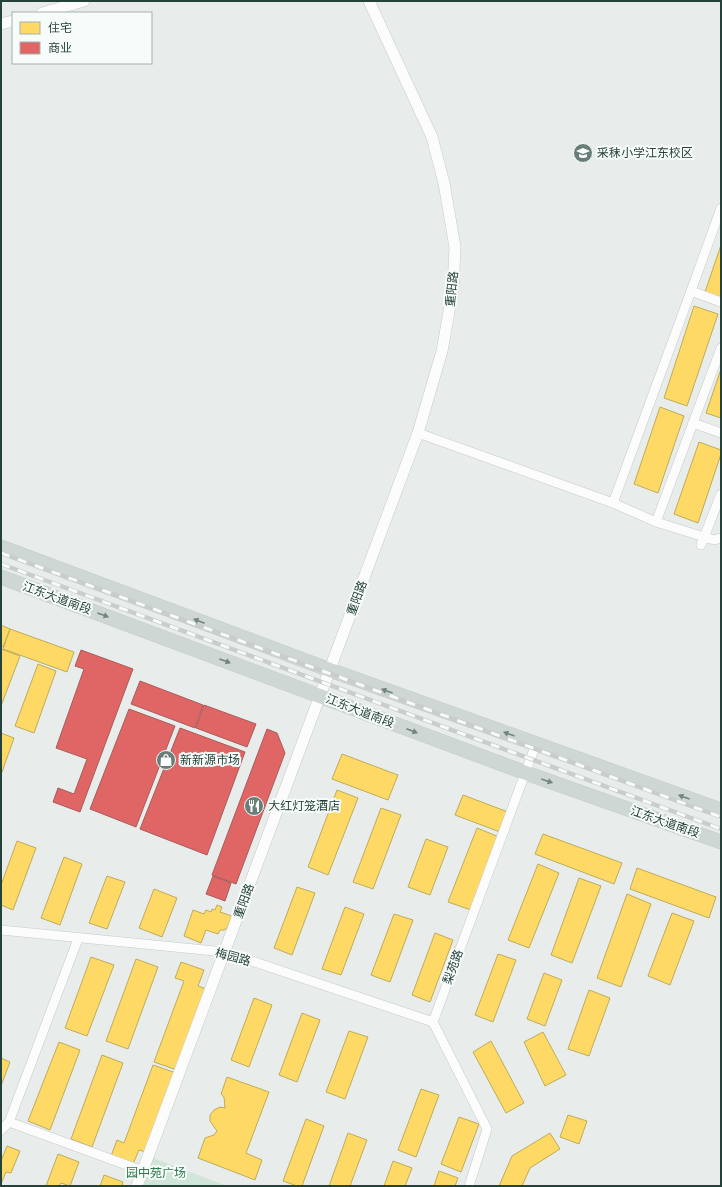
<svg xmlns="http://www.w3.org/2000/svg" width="722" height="1187" font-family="'Fira Sans','Noto Sans SC',sans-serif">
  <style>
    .green { fill: #d1e6d8 }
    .homes { fill: #ffd966; stroke: #bdac59 }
    .shops { fill: #e06666; stroke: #a85b59 }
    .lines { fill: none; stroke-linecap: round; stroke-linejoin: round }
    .minor-casing { stroke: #c5cac8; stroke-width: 10 }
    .tertiary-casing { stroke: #c5cac8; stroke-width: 12 }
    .primary-casing { stroke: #c3ccc9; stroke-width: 15 }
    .minor { stroke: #fcfcfc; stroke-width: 9 }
    .tertiary { stroke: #fcfcfc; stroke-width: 11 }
    .primary { stroke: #cfd7d5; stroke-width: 14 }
    .rail-casing { stroke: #c9cdcc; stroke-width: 4.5 }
    .rail { stroke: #f7fbf9; stroke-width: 3; stroke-dasharray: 9; stroke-linecap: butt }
    .oneway { fill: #718580 }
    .labels { text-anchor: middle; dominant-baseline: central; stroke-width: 4; stroke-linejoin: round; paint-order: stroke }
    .poi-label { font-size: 12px; fill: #24423a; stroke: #f7fbf9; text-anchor: start }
    .street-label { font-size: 12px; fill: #24423a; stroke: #f7fbf9 }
    .park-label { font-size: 12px; fill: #2d7a4b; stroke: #f7fbf9 }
  </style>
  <rect width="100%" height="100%" fill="#e8edeb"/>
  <!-- green -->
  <polygon class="green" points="148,1156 227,1186 137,1186"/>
  <!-- homes -->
  <g class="homes">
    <polygon points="721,245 721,297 705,292"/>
    <polygon points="694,306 718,314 687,406 664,398"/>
    <polygon points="721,369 721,418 706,413"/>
    <polygon points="660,407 684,416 658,493 634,484"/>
    <polygon points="699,442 721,450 721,454 698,523 674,514"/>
    <polygon points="1,625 10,629 3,647 1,646"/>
    <polygon points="10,629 74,652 67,672 3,649"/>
    <polygon points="1,649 20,656 1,706"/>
    <polygon points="38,664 56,671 34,733 15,726"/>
    <polygon points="1,733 14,738 1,775"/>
    <polygon points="342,754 398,775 388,800 332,779"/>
    <polygon points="337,790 358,798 328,875 308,867"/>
    <polygon points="463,795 508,812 500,832 455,815"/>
    <polygon points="381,808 401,815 373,889 353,882"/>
    <polygon points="477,828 499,837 471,910 448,902"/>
    <polygon points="543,834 622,863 614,884 535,854"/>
    <polygon points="426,839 448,847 430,895 408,887"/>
    <polygon points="17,841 36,848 13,910 1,905 1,885"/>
    <polygon points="64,857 82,864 60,925 41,918"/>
    <polygon points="538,864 559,873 529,948 508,940"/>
    <polygon points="637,868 716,897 709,918 630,889"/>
    <polygon points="107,876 125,882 107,929 89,923"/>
    <polygon points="579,878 601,886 572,963 551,955"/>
    <polygon points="297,887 315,893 292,955 274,948"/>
    <polygon points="154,889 177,898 162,937 139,928"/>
    <polygon points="627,894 651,904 621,987 597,978"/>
    <polygon points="217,905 222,907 220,912 232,916 227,928 224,930 220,930 218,934 206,930 201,943 184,936 193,910 204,914 206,910 211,912 212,909 215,910"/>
    <polygon points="345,907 364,914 341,975 322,969"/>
    <polygon points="672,913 694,921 670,985 648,976"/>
    <polygon points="394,914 413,920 390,982 371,975"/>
    <polygon points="435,933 453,940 430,1002 412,995"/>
    <polygon points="498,954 516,960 493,1022 475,1015"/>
    <polygon points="91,957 114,965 87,1036 65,1028"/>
    <polygon points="136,959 158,967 128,1049 106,1041"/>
    <polygon points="181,962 204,970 198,986 206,989 177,1070 154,1062 184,981 175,978"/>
    <polygon points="544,973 562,980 545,1026 527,1019"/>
    <polygon points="589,990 610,998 589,1056 568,1049"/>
    <polygon points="254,998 272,1005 249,1067 231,1060"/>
    <polygon points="302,1013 320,1020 297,1082 279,1075"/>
    <polygon points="349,1031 368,1037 345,1099 326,1092"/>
    <polygon points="543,1032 566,1075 545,1086 524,1042"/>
    <polygon points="491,1041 524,1103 506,1113 473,1052"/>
    <polygon points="59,1042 80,1050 50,1130 28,1121"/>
    <polygon points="102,1055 123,1063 92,1147 71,1139"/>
    <polygon points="1,1058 10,1062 1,1086"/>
    <polygon points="153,1065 176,1073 146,1152 139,1150 133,1164 111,1156 117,1140 124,1143"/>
    <polygon points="227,1077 269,1092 246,1153 262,1160 255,1180 198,1158 205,1138 214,1135 217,1131 210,1121 210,1115 214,1110 220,1107 225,1108 224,1097 221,1094"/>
    <polygon points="421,1089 439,1095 416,1157 398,1150"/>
    <polygon points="568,1115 587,1121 579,1144 560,1137"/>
    <polygon points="459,1117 479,1124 461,1172 441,1164"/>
    <polygon points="306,1119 324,1126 302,1186 297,1186 283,1181"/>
    <polygon points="348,1133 367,1140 350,1186 329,1186"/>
    <polygon points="550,1133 560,1149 530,1168 522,1186 499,1186 512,1156"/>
    <polygon points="7,1146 20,1151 11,1173 6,1172 1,1184 1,1161"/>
    <polygon points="58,1154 79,1162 70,1186 61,1183 59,1186 46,1186"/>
    <polygon points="393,1161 412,1168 405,1186 384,1186"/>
    <polygon points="439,1171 458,1178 455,1186 434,1186"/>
    <polygon points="104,1175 123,1182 122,1186 100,1186"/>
  </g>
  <!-- shops -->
  <g class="shops">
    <polygon points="81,650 133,669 80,812 53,802 58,788 74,794 87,759 56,748 84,669 75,666"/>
    <polygon points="140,681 203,705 195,728 131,704"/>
    <polygon points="204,705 256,724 247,747 196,728"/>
    <polygon points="129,709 175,726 136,827 90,809"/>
    <polygon points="180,728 245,752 207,855 140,829"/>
    <polygon points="267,729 277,733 285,753 236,884 212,875"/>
    <polygon points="213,876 231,883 225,901 206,894"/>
  </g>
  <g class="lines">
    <!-- minor casing -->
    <g class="minor-casing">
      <g id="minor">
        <polyline points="691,291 721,208"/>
        <polyline points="693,423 721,348"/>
        <polyline points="418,433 613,503 656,522 714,540 721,538"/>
        <polyline points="613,503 691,291 721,302"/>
        <polyline points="656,522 693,423 721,433"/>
        <polyline points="701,545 721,494"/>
        <polyline points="1,930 225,952 433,1022"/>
        <polyline points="9,1122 143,1171"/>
        <polyline points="1,1130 9,1122 78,939"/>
        <polyline points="469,1186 487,1129 433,1022 536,744"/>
      </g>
    </g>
    <!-- tertiary casing -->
    <g class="tertiary-casing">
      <g id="tertiary">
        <polyline points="42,13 84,1"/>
        <polyline points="1,24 13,21"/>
        <polyline points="137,1186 418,433 442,351 453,290 455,247 444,183 432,137 369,1"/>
      </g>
    </g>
    <!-- primary casing -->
    <g class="primary-casing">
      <g id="primary">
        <polyline points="1,547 330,670 721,810"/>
        <polyline points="1,577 526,773 721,842"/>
      </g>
    </g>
    <!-- minor -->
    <use href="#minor" class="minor"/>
    <!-- tertiary -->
    <use href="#tertiary" class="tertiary"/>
    <!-- primary -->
    <use href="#primary" class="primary"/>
    <!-- rail casing -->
    <g class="rail-casing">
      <g id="rail">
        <polyline points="1,553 721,817"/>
        <polyline points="1,564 721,829"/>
      </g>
    </g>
    <!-- rail -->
    <use href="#rail" class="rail"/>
  </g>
  <!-- one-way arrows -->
  <defs><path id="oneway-solid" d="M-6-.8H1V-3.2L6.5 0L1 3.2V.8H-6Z"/></defs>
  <g class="oneway">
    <use href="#oneway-solid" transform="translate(103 615) rotate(20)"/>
    <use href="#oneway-solid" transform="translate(199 621) rotate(-159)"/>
    <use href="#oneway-solid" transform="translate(225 661) rotate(20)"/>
    <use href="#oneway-solid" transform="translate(387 691) rotate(-160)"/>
    <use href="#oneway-solid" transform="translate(412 731) rotate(21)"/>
    <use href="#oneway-solid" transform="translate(509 734) rotate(-160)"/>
    <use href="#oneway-solid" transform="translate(547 781) rotate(19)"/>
    <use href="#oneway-solid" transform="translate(684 797) rotate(-160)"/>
  </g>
  <!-- icons -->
  <defs>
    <g id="school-disc" transform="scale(1)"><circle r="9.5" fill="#697e78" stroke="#f7fbf9"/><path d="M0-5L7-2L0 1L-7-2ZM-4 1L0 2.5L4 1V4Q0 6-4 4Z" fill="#fff"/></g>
    <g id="shop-disc" transform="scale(1)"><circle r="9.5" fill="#697e78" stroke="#f7fbf9"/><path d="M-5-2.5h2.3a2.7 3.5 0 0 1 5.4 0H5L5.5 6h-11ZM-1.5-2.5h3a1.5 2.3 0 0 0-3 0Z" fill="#fff"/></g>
    <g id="restaurant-disc" transform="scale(1)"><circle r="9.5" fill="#697e78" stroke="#f7fbf9"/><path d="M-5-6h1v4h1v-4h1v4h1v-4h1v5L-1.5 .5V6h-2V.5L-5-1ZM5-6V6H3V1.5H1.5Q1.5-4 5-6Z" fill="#fff"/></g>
  </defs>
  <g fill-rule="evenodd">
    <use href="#school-disc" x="583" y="153"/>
    <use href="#shop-disc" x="166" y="760"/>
    <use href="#restaurant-disc" x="254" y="806"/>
  </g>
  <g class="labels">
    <!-- poi labels -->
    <g class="poi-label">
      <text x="597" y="153">采秣小学江东校区</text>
      <text x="180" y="760">新新源市场</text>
      <text x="268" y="806">大红灯笼酒店</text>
    </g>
    <!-- street labels -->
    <g class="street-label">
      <text transform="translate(452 289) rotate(-84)">重阳路</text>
      <text transform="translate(57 598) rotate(20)">江东大道南段</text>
      <text transform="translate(357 598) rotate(-70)">重阳路</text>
      <text transform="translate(360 711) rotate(21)">江东大道南段</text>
      <text transform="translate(665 822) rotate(19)">江东大道南段</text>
      <text transform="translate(244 901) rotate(-70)">重阳路</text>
      <text transform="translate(233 957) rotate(15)">梅园路</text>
      <text transform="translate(453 967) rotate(-70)">梨苑路</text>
    </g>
    <!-- park labels -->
    <g class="park-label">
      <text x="156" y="1173">园中苑广场</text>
    </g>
  </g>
  <!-- border -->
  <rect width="722" height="1187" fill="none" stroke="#24423a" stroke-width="4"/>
  <!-- legend -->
  <rect x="12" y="12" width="140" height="52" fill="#f7fbf9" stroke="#a3b1ad"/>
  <rect x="20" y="22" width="20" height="12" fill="#ffd966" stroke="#a3b1ad"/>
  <text x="48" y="32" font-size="12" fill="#24423a">住宅</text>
  <rect x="20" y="42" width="20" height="12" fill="#e06666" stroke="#a3b1ad"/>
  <text x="48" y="52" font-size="12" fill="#24423a">商业</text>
</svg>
